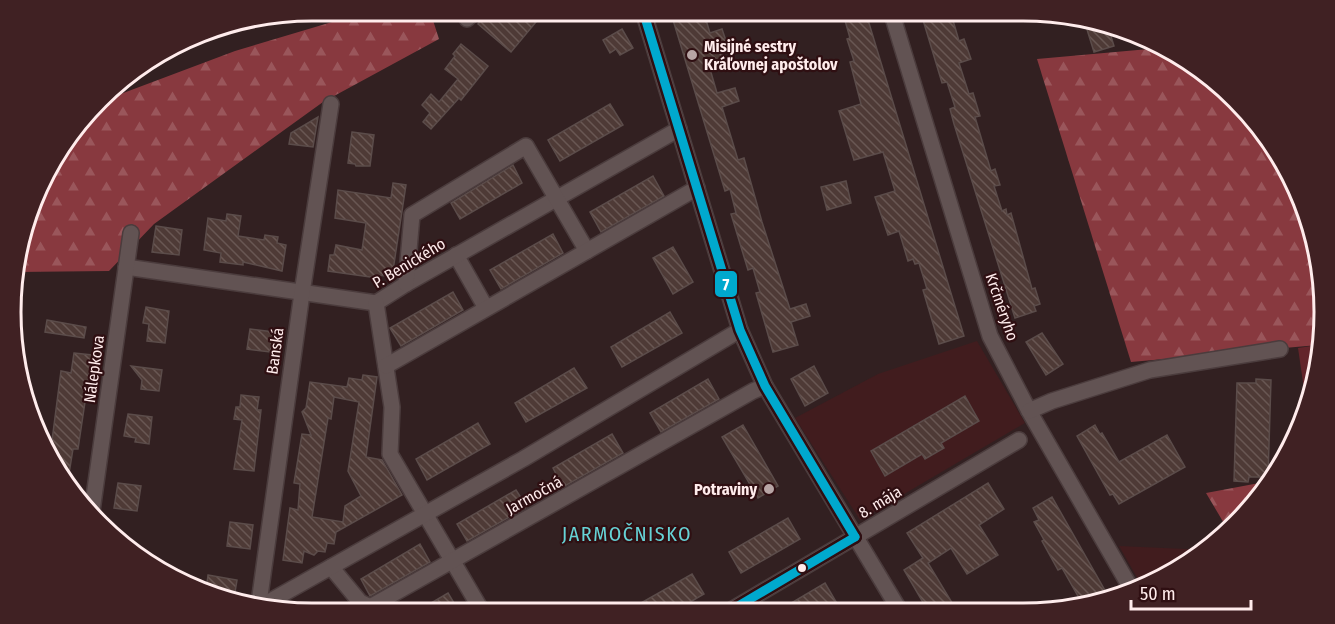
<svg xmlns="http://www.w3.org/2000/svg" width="1335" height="624" font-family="'Fira Sans Condensed',sans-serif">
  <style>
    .built { fill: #411c1e }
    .forest { fill: url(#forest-firs) }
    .garden { fill: #63242a }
    .building { fill: url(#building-back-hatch); stroke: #5b4c4a; stroke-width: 1.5; fill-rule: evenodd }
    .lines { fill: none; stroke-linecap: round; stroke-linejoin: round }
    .minor-casing { stroke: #4b3c3d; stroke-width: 18 }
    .minor { stroke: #625353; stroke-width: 15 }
    .bus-1-casing { stroke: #2f0f12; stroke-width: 14 }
    .bus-1 { stroke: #00a9ce; stroke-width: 9 }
    .poi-dot { fill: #b7a5a5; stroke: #2f0f12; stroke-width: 2 }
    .bus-dot { fill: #ffecec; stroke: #2f0f12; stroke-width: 2 }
    .labels { text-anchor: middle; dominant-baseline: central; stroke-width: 4.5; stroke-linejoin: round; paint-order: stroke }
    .poi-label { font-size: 16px; font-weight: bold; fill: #ffecec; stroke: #2f0f12; text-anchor: start }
    .street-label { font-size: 16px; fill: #ffecec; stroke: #2f0f12 }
    .quarter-label { font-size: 20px; letter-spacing: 1.5px; fill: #66d3d6; stroke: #2f0f12 }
    .rim { fill: none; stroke: #ffecec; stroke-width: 3 }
    .line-badge { stroke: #2f0f12; stroke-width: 2 }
    .badge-label { font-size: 16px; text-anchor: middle; font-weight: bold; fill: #fff }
  </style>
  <defs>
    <pattern id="forest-firs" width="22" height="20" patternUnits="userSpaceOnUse" patternTransform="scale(1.5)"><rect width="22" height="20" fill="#88393f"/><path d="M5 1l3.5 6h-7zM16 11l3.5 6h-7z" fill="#9a565b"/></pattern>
    <pattern id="building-back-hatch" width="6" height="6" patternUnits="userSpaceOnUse" patternTransform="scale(1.5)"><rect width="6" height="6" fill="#4e3a36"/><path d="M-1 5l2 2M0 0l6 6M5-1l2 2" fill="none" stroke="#695753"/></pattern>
  </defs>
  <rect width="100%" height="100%" fill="#322021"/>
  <!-- built -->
  <g class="built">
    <polygon points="977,341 1025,423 860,520 795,418 878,374"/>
    <polygon points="1119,546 1208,550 1143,588"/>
  </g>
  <!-- forest -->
  <g class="forest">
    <polygon points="369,11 430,11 439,39 323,102 154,224 109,271 16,272 16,253 61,145 102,101 235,51"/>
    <polygon points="1160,48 1236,99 1302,197 1324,312 1318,345 1131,362 1037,59"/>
    <polygon points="1270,481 1262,496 1228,530 1206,493"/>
  </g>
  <!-- garden -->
  <polygon class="garden" points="1318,345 1306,403 1298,348"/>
  <!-- building -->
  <g class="building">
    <polygon points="490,10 546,10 511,52 478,24"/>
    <polygon points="670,10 703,10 710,33 722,29 727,44 720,45 725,65 710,69 717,93 735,88 739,101 722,107 738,160 744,158 762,222 790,309 806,304 810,316 791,322 798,345 773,352 756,293 760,292 753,268 748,270 731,214 736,213 730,189 725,191"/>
    <polygon points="842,10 865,10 964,336 939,344 923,290 927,289 919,263 915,264 913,259 908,261 899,231 888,235 875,197 895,191 883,152 854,160 839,111 861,104 850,62 854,61 847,39 850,38"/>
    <polygon points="920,10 950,10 959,41 964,39 971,59 959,63 969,94 973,93 980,116 975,117 991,171 995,169 1000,185 994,186 1002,211 1006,209 1007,215 1011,213 1032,289 1035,288 1040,304 1034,306 1036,311 1015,318 954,124 950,109 955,107 947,82 942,83"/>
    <polygon points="1085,23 1108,27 1114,46 1094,52"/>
    <polygon points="622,29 633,48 620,55 616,49 610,53 603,40"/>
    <polygon points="461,44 488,66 461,100 459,98 431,129 423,122 430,113 422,105 431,94 439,102 458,79 445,69 455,56 453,54"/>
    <polygon points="610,104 623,125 560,161 548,140"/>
    <polygon points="318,117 313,147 289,144 291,133"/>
    <polygon points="352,132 374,135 370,166 356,166 355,164 348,163"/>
    <polygon points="513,165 522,183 460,219 451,203"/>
    <polygon points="653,176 664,196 601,232 590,212"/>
    <polygon points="846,181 851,203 827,210 821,187"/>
    <polygon points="393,183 406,185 392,277 378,275 377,278 328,271 330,255 334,255 336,245 362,250 366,223 335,218 338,190 391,198"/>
    <polygon points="227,214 241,216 238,236 264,240 265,235 278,237 277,243 286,245 282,271 243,262 243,265 220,262 221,253 204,250 208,218 226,221"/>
    <polygon points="156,226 182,230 179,255 152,252"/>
    <polygon points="553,234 563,253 501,289 490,270"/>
    <polygon points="673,247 693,282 673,294 653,258"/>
    <polygon points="453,292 463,310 401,346 390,328"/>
    <polygon points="146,307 169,311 165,343 147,341 149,324 143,323"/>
    <polygon points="670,312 682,333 622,367 611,347"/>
    <polygon points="47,320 86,327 84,338 45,332"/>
    <polygon points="250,329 274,332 270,352 247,349"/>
    <polygon points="1042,333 1063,364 1046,375 1026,342"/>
    <polygon points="74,353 92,355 78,449 73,449 68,480 50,456 61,371 71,373"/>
    <polygon points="131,366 162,370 159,391 141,389 142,380"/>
    <polygon points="814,366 828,393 805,406 791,379"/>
    <polygon points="574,368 587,388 526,422 515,403"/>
    <path d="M 363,375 L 377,377 L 366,457 L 382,460 L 402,495 L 336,532 L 334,544 L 327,543 L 325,552 L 318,551 L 314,555 L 304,551 L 302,563 L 283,560 L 290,508 L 298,510 L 300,484 L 294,483 L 302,434 L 311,435 L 302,412 L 306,408 L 310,382 L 347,387 L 349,378 L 362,380 ZM 334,397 L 359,402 L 348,471 L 361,496 L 345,506 L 343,522 L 312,517 L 328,418 L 331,419 Z"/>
    <polygon points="708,379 719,399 661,432 650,413"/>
    <polygon points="1256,379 1271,380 1268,477 1249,477 1248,482 1234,481 1237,383 1256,383"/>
    <polygon points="241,395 259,397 257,410 261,410 254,471 234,469 242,420 234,419 236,407 240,407"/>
    <polygon points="965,396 979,421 941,443 944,448 925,459 922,454 885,476 871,451"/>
    <polygon points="128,414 152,417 149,444 135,442 136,438 124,436"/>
    <polygon points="478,423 490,444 427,480 416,459"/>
    <polygon points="743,425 778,486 758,498 722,437"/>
    <polygon points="1095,425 1100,434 1102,433 1119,462 1167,435 1185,467 1119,504 1113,494 1110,495 1077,436"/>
    <polygon points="612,434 623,453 563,487 553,468"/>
    <polygon points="118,483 141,486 137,511 114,508"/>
    <polygon points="988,483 1004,509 979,525 998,555 967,574 951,548 928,563 957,611 928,611 904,570 923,558 907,533"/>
    <polygon points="516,490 527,507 467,541 457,524"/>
    <polygon points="1052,497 1107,594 1090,604 1083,605 1062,568 1058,570 1042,541 1044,540 1034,522 1039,520 1033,508"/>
    <polygon points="788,518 800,539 741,573 729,552"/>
    <polygon points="230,522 253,525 250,549 227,546"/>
    <polygon points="420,544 430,562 370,596 361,579"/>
    <polygon points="692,574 704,594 673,612 625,612"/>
    <polygon points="208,575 237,580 234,598 206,592"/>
    <polygon points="825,583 842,612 776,612"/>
    <polygon points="448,593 460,613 414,613"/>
  </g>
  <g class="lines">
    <!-- minor casing -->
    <g class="minor-casing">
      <g id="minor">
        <polyline points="643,11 740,330 765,386 900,611"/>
        <polyline points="891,11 990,336 1029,411 1133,592"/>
        <polyline points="467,19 475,11"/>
        <polyline points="456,255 486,308"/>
        <polyline points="126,267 376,303 406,284 679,129"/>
        <polyline points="406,284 412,215 526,146 587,251"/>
        <polyline points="376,303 392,407 390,454 483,613"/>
        <polyline points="386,366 697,188"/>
        <polyline points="1029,411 1052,401 1150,370 1280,349"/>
        <polyline points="92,511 131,233"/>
        <polyline points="331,567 360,602 370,607 753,391 765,386"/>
        <polyline points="259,603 302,293 331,104"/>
        <polyline points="265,604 523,459 740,330"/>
        <polyline points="728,612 1019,440"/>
      </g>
    </g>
    <!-- minor -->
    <use href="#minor" class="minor"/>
    <!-- bus-1 casing -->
    <g class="bus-1-casing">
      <g id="bus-1">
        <polyline points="643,11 740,330 765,386 855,537"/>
        <polyline points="728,612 855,537"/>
      </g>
    </g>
    <!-- bus-1 -->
    <use href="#bus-1" class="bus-1"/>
  </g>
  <!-- markers -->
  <g class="poi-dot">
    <circle cx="692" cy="55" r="6"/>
    <circle cx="769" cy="489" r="6"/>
  </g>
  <circle class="bus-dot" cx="802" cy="568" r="5"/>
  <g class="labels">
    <!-- poi labels -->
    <g class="poi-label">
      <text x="704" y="46">Misijné sestry<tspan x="704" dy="18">Kráľovnej apoštolov</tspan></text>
      <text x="757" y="489" text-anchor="end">Potraviny</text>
    </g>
    <!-- street labels -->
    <g class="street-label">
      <text transform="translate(409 263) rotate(-31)">P. Benického</text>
      <text transform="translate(1002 307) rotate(71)">Krčméryho</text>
      <text transform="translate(275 351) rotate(-82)">Banská</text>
      <text transform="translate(94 369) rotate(-82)">Nálepkova</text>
      <text transform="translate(534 495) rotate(-29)">Jarmočná</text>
      <text transform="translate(880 502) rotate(-31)">8. mája</text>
    </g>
    <!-- quarter labels -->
    <g class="quarter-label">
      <text x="627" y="534">JARMOČNISKO</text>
    </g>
  </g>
  <!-- crop -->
  <path d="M0 0H1335V624H0ZM312 21H1023A291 291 0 0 1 1314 312V312A291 291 0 0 1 1023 603H312A291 291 0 0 1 21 312V312A291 291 0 0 1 312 21Z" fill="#402123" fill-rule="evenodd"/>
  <path class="rim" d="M312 21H1023A291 291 0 0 1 1314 312V312A291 291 0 0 1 1023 603H312A291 291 0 0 1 21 312V312A291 291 0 0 1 312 21Z"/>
  <rect class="line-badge" x="714" y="270" width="24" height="28" rx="6" fill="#00a9ce"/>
  <g class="badge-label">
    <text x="726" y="290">7</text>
  </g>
  <!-- scale -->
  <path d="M1131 600v9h120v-9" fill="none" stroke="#ffecec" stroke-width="3"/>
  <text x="1140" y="600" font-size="18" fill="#ffecec" stroke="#2f0f12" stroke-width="4.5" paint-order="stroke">50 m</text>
</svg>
